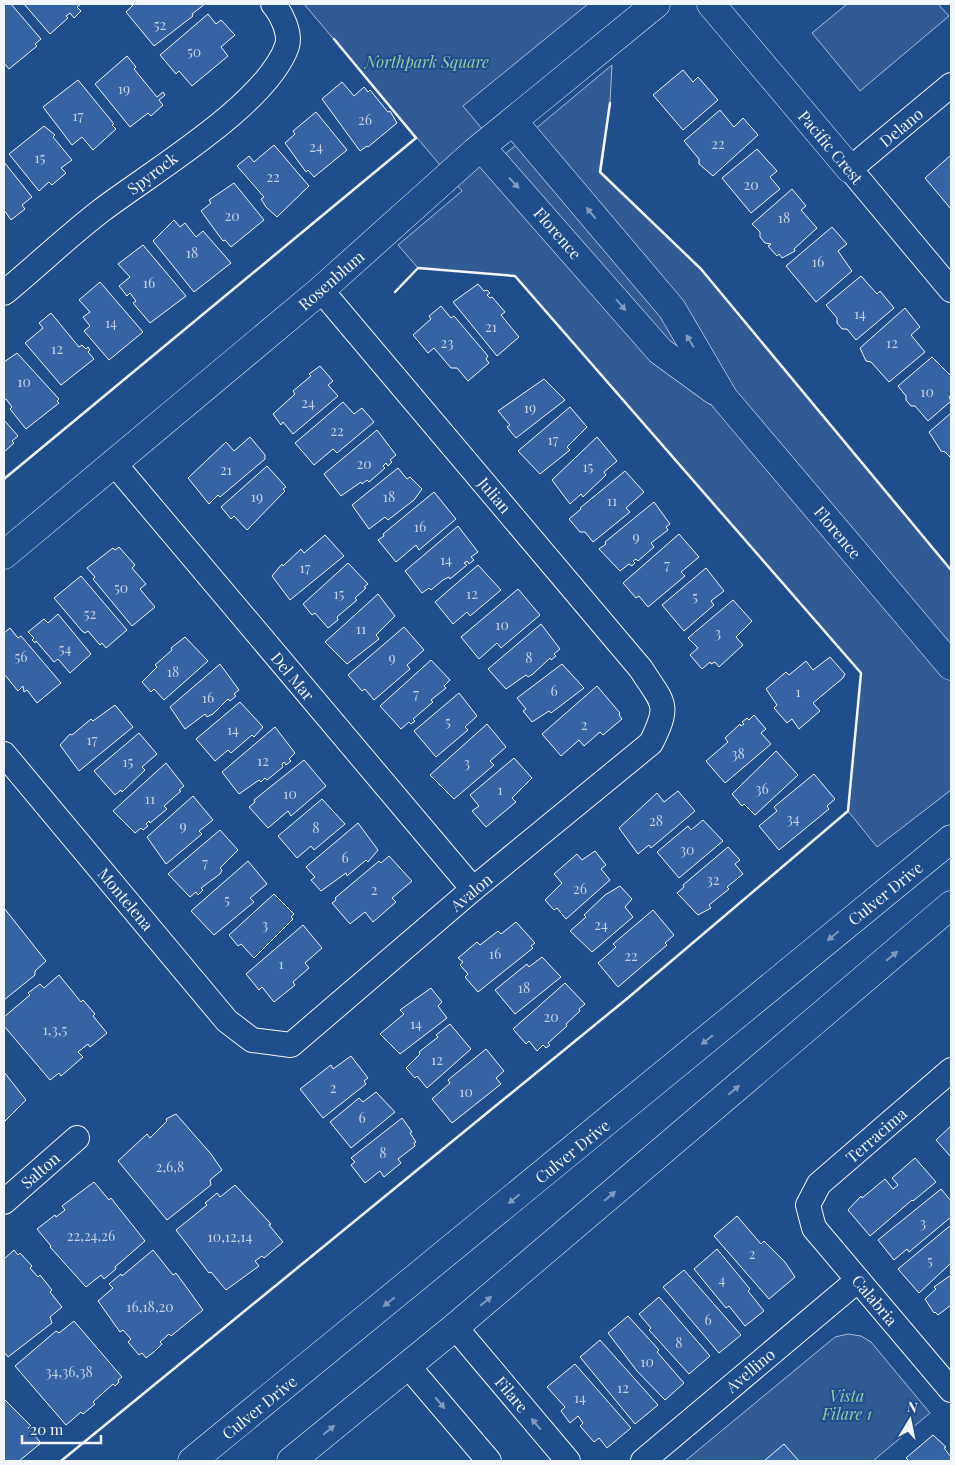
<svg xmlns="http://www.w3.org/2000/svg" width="955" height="1465" font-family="'Playfair Display',serif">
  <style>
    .built { fill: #305b95; stroke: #a8bbd7 }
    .building { fill: #3563a3; stroke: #f2f6ff }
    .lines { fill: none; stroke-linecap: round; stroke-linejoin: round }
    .street-casing { stroke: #f2f6ff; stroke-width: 26 }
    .secondary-casing { stroke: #f2f6ff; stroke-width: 29 }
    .primary-casing { stroke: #f2f6ff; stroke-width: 29 }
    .street { stroke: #1f4e8c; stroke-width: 24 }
    .secondary { stroke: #1f4e8c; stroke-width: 28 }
    .primary { stroke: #1f4e8c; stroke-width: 28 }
    .wall { stroke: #f2f6ff; stroke-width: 2.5 }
    .oneway { fill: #7e9ac0 }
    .labels { text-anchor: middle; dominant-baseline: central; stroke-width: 4; stroke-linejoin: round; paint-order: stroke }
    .number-label { font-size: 14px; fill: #c3d1e8 }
    .park-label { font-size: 16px; font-style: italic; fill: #97c8a6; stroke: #1f4e8c }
    .street-label { font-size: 16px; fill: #f2f6ff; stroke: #1f4e8c }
  </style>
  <rect width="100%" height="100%" fill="#1f4e8c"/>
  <!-- built -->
  <g class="built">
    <polygon points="304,4 588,4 463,106 504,155 612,65 610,103 601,172 701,269 951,570 951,790 877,847 848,811 861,673 515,276 418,268 398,245 462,191"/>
    <polygon points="847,4 938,4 949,16 860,91 812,33"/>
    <polygon points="848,1334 861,1336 871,1342 930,1413 873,1461 685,1461 835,1337"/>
  </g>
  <!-- building -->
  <g class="building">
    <polygon points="4,4 11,4 41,39 35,44 37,46 9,69 4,63"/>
    <polygon points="24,4 81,4 77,7 81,11 74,18 70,13 66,16 68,18 50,34"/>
    <polygon points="134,4 205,4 192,14 193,16 154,46 126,12"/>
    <polygon points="208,14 216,24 221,20 235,35 221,47 228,56 192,86 179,71 176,74 160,55"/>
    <polygon points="127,56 136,67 134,69 157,97 163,92 165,95 159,100 163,105 151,116 148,113 130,127 95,84"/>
    <polygon points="683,70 693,82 698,77 718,100 683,130 653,95"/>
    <polygon points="78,80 114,124 112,125 116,129 93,150 82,137 72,145 43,107"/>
    <polygon points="342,82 354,96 364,87 368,92 370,90 388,112 390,111 397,123 368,147 367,146 360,151 322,99"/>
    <polygon points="720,110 734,127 743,118 758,135 713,176 699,164 699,159 684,141"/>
    <polygon points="316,112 347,150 314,177 308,170 306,172 285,143 295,134 293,131"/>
    <polygon points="44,126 55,135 53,137 72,160 61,168 66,173 52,185 49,182 39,191 9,154"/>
    <polygon points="274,145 309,186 277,217 266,207 261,199 264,197 237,166 249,156 254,162"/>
    <polygon points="757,149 777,171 770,177 780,189 751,213 722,178"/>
    <polygon points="951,155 951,209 925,178"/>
    <polygon points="4,162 32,197 22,205 25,209 11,220 4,210"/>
    <polygon points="234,183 264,220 231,247 225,240 223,241 201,211 211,203 209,200"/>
    <polygon points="792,189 806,206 801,210 817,228 794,249 795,251 782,258 779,254 777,256 768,246 771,244 765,243 760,237 760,232 752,224"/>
    <polygon points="174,220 180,227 185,223 196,237 203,231 231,263 194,292 153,241"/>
    <polygon points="832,227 847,244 838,251 852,271 816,302 786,266"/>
    <polygon points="143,245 186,296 150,323 133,303 136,301 130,293 127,296 119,286 130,277 118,264"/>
    <polygon points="861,276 877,294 880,291 894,308 856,340 847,329 842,329 837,323 837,318 826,305"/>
    <polygon points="100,282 143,332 109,360 84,331 90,326 83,317 90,312 79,300"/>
    <polygon points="478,284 484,291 487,290 490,293 487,295 490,298 492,297 505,312 501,315 519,337 497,356 453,302"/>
    <polygon points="441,306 451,318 454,316 488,356 486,359 489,363 468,381 457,368 451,368 434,348 428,353 413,335 431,319 429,316"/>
    <polygon points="905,308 920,327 911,335 925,352 889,382 871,362 866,361 860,348"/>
    <polygon points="51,313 79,347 82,345 86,349 88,347 90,350 88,352 94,359 61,385 25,343 43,328 39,323"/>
    <polygon points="17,353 59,399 57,401 59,403 26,429 10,409 12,407 6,399 4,400 4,362"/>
    <polygon points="932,357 951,376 951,395 949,397 951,401 928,421 915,406 911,406 906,400 906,396 898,386"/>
    <polygon points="320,366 333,381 328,385 338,396 293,434 283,422 281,425 273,414 295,394 293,391 311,376 309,374"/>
    <polygon points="544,379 565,400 516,438 507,427 510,425 498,411"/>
    <polygon points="343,402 354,414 362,408 374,422 337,453 333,449 314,465 295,443"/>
    <polygon points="570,407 587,427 567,447 570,450 540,474 518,451"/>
    <polygon points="951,413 951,458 945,452 941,451 929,432"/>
    <polygon points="4,420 18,436 12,441 14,443 4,452"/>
    <polygon points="377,430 396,455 390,460 392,462 388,466 386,463 383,466 385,468 369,482 367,480 362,484 361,482 341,496 324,474"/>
    <polygon points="250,437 265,455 265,459 220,497 218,495 209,504 188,478 226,442 234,451"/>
    <polygon points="597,437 617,461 604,472 606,475 586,494 583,497 581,494 570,504 552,480"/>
    <polygon points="267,466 286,487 283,489 285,491 247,530 234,516 231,519 221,507"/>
    <polygon points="398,468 407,479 410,477 422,489 414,500 388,520 385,517 369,529 352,505"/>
    <polygon points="625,471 644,492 626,508 630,512 593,542 585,532 580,532 569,519 581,509 580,508"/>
    <polygon points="434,492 456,519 419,550 416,545 396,562 378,540 384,536 383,534"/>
    <polygon points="654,502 670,524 666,527 668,530 651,543 654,547 638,561 636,559 633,561 635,563 632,566 629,564 620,571 599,549 606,544 605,542"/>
    <polygon points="458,526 478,552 471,557 474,560 469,564 467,561 464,563 467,565 450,579 449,577 443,580 431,590 429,588 422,593 405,571"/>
    <polygon points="679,534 699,557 681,572 685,576 648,607 639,596 636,598 623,583"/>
    <polygon points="325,535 344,556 290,600 272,576 282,564 283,566 301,549 304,553"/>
    <polygon points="119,547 135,565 132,568 146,584 140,589 155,607 132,626 93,579 95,577 87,568 113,548 115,550"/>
    <polygon points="348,563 368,584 364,587 366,588 355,598 357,600 337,617 338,620 328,628 315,613 312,615 303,604"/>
    <polygon points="478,565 501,590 470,616 467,612 453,624 435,602"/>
    <polygon points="706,568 724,591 711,601 714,605 684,631 662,605"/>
    <polygon points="81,576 127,630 106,648 102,643 100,645 88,631 85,633 82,631 54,598"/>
    <polygon points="518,589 540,615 501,648 497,643 479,659 461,637"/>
    <polygon points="378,594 395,616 376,635 379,639 347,664 325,642"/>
    <polygon points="733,600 752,621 736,637 743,645 719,667 715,662 711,664 710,662 702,669 690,655 698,648 688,638"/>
    <polygon points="58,614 91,654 70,673 58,659 54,662 36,641 35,643 32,640 34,638 28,632 44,619 48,623"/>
    <polygon points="541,624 560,649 554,654 556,656 551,660 550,658 533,674 528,677 526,675 506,689 488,669"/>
    <polygon points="404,627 424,650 407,665 410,669 374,700 365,689 362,691 348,675"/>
    <polygon points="10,628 18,638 21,636 61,683 37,703 27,690 24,692 23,686 18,691 4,674 4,633"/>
    <polygon points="185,637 208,661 164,700 154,689 151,692 142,682 157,667 155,665 172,650 171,648"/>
    <polygon points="830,657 845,674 843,678 813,703 820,711 799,729 792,719 787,723 774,708 777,705 766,689 786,672 789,675 806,661 813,670"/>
    <polygon points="431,660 450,680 444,686 446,688 431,700 433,702 413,719 415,721 411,724 409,722 401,729 380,706"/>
    <polygon points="220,664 239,690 234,694 236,696 230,701 228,699 213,714 207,717 205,714 185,729 170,707"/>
    <polygon points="562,664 584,688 551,713 549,711 532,722 523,711 526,709 517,698"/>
    <polygon points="597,686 620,713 619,715 622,719 603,735 600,732 584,746 579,740 561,756 542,734"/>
    <polygon points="459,693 477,716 465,727 468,730 436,757 414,731"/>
    <polygon points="240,702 263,727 254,737 252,735 231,753 228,750 215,761 196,739"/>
    <polygon points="115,705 133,727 79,771 60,745 70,734 72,735 91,719 93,721"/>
    <polygon points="754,715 766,729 761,733 771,744 725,783 706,761 728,742 725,738 740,724 741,726 744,724 742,722 747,718 749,720"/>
    <polygon points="487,724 506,747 490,761 494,765 454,799 430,775"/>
    <polygon points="275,727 295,753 289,759 291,761 286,765 284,762 282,764 283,767 267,780 265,778 261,782 259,780 239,794 222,772"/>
    <polygon points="139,733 157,754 142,767 145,770 122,792 121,790 115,795 94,771"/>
    <polygon points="776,751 798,775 755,815 744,804 742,806 732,794"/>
    <polygon points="514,758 532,778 512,798 516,802 486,827 472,811 479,806 470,795"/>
    <polygon points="304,760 326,786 291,816 288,811 268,828 249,807 255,802 254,800"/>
    <polygon points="166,763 184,786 179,790 181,791 164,806 167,809 150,823 149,821 146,824 148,826 143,830 141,828 135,833 113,811"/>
    <polygon points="814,774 835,799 827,806 829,809 779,850 759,826 777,811 774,807"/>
    <polygon points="678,791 695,811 651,848 649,845 638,854 619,828 657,793 664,802"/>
    <polygon points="193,796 213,820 199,831 202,834 166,864 147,837"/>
    <polygon points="322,799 345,824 314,850 311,846 297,858 278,836"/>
    <polygon points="703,820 723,841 679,878 657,852 688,826 691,830"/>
    <polygon points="358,823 378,850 368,862 366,860 347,876 346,873 321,891 311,880 315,877 306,867"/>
    <polygon points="220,830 238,850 220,868 222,870 220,874 201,888 203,890 198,895 196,892 190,897 168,874"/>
    <polygon points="728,847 740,860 735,864 743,874 727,887 729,889 709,905 711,908 698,915 677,893 684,887 683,885"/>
    <polygon points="595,851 606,865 601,869 610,880 566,919 557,908 554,910 545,900 562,883 554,874 577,854 582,860"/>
    <polygon points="389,856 412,881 392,898 396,902 373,922 365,912 350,924 332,903 336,900 335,898 379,861 381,863"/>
    <polygon points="248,861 267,884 250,898 254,902 214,935 191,911"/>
    <polygon points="620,886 632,899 625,907 633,917 592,952 570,931 586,917 584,915 605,895"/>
    <polygon points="274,894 294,914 291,917 293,919 254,958 241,944 238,946 229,935"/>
    <polygon points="4,908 46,961 35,971 35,975 4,1000"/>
    <polygon points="653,910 674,935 665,943 667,945 618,987 598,963 616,947 613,944"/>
    <polygon points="516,922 535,943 531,946 533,948 478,992 465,977 468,974 460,965 463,962 458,958 477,942 480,945 498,931 501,934"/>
    <polygon points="303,925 322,948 305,963 309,968 293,982 295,985 274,1002 262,987 259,990 246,974"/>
    <polygon points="542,957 561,977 515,1014 495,990 527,964 529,967"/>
    <polygon points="59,975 81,1002 83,1000 95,1014 93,1016 107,1033 90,1047 88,1044 78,1052 83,1057 61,1076 59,1073 50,1080 4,1026 4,1017 30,995 28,993 40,984 44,988"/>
    <polygon points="565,983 585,1004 579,1009 580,1011 566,1024 567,1026 548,1043 550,1045 546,1048 543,1045 537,1051 529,1041 526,1044 513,1029"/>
    <polygon points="431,988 442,1002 438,1006 447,1018 400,1054 380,1034 404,1014 400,1010"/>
    <polygon points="450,1024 471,1049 427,1088 417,1076 415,1078 406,1068 420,1054 419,1052 438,1037 436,1035"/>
    <polygon points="486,1049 504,1071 496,1078 501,1084 452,1123 432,1099 450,1083 448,1080"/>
    <polygon points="351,1056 368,1078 364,1081 366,1084 323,1118 300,1089 331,1065 333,1069"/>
    <polygon points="4,1072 26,1100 4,1122"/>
    <polygon points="376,1092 395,1112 351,1148 330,1122 359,1098 363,1102"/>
    <polygon points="176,1114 211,1154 222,1170 210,1180 211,1185 167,1220 118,1161 147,1134 150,1138 167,1121 166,1119"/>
    <polygon points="402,1118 412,1132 410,1133 416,1142 414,1143 415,1146 398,1159 401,1163 384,1177 380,1171 365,1183 351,1165 355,1162 351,1158"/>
    <polygon points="951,1126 951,1157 936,1140"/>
    <polygon points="915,1158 936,1182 913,1201 912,1200 870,1236 848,1210 861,1196 862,1198 885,1179 893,1189 898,1185 892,1178"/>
    <polygon points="94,1182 109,1200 111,1198 145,1241 115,1267 116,1269 104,1279 101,1275 86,1287 50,1247 51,1246 37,1229 55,1215 56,1217 65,1210 62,1206"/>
    <polygon points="235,1185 271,1224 269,1225 283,1242 264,1258 262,1256 255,1261 259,1266 226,1290 211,1272 209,1273 176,1230 207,1205 205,1203 217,1193 220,1197"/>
    <polygon points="941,1189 951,1201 951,1217 909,1252 907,1249 894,1260 878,1240"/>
    <polygon points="737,1216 761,1244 764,1241 785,1262 795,1277 769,1299 714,1236"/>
    <polygon points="951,1225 951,1263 919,1293 898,1269"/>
    <polygon points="717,1249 750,1289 748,1291 764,1311 745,1326 729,1306 726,1308 694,1269"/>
    <polygon points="14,1250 18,1255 20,1253 32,1266 30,1268 38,1277 40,1275 52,1290 50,1292 62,1307 50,1317 52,1323 8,1357 4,1352 4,1259"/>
    <polygon points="153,1250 173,1275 176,1273 203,1310 171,1336 169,1334 160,1342 162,1344 155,1351 146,1358 142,1353 139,1355 128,1342 131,1339 123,1330 120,1332 98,1301 113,1288 109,1284 121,1274 122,1276"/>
    <polygon points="684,1270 741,1335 719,1353 663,1287"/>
    <polygon points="951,1275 951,1305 938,1315 935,1312 934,1313 925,1299 936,1289 934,1287"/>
    <polygon points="659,1297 710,1356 689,1374 649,1330 651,1328 639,1314"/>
    <polygon points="628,1316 659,1350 657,1352 684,1383 665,1400 637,1371 608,1333"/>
    <polygon points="74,1321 122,1377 118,1380 119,1382 115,1386 113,1384 93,1402 95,1404 83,1414 81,1412 66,1425 15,1366 56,1331 59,1333"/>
    <polygon points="600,1340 658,1405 635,1424 580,1357"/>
    <polygon points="575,1364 631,1428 607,1448 599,1438 594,1442 580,1426 583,1423 578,1416 570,1423 561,1411 565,1407 547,1387"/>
    <polygon points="4,1399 31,1426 28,1428 41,1443 19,1461 4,1461"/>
    <polygon points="933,1435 946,1447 944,1448 951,1457 951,1461 909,1461 906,1458"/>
    <polygon points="784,1444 799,1461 764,1461"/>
  </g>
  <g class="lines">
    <!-- street casing -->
    <g class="street-casing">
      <g id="street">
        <polyline points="951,85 850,169 951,290"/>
        <path d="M 4,293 C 37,266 68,236 102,210 C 152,172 267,104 287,46 C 291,33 281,13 273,4"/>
        <polyline points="113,462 473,889"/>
        <path d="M 4,754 L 227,1021 L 252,1040 L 291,1045 L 473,889 L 651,743 C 671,703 663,704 641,669 L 321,290"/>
        <polyline points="951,1070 819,1184 808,1205 814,1228 951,1390"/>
        <polyline points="4,1202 77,1138"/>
        <polyline points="455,1327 568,1461"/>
        <polyline points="408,1366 489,1461"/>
        <polyline points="643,1461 858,1280"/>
      </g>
    </g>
    <!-- secondary casing -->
    <g class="secondary-casing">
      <g id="secondary">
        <polyline points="711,4 850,169"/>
        <polyline points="513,121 672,309 724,398 951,666"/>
        <polyline points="481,147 660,351 715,391"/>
        <polyline points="4,555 321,290 476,151 656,4"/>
      </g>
    </g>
    <!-- primary casing -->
    <g class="primary-casing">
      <g id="primary">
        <polyline points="192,1461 951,839"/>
        <polyline points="291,1461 455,1327 951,905"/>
      </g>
    </g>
    <!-- street -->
    <use href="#street" class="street"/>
    <!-- secondary -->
    <use href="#secondary" class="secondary"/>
    <!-- primary -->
    <use href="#primary" class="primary"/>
    <!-- wall -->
    <g class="wall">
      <polyline points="610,103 600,172 701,269 951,570"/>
      <polyline points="4,479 416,138 334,39"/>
      <polyline points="61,1461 629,997 848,811 861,673 515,276 418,268 395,292"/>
    </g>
  </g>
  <!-- one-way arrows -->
  <defs><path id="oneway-solid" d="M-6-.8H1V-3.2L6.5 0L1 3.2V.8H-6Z" transform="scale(1.25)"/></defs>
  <g class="oneway">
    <use href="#oneway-solid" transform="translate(514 183) rotate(47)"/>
    <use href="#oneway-solid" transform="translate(591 213) rotate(-130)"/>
    <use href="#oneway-solid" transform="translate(621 305) rotate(49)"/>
    <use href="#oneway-solid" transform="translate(690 341) rotate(-121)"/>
    <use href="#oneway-solid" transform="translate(833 936) rotate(141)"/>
    <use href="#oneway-solid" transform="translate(892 956) rotate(-40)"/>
    <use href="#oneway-solid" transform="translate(707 1040) rotate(141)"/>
    <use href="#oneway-solid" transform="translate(734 1090) rotate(-40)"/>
    <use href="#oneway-solid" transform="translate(610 1196) rotate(-40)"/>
    <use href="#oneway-solid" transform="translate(514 1199) rotate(141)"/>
    <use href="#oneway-solid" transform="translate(486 1301) rotate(-40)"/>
    <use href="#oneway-solid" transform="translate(389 1302) rotate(141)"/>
    <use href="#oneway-solid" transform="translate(440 1403) rotate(50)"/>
    <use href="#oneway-solid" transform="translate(536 1424) rotate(-130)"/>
    <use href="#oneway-solid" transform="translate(329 1430) rotate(-39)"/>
  </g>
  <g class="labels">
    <!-- number labels -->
    <g class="number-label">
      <text x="160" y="24">52</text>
      <text x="194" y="51">50</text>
      <text x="124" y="88">19</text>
      <text x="78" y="115">17</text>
      <text x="365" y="119">26</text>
      <text x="718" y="143">22</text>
      <text x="316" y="146">24</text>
      <text x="40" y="157">15</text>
      <text x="273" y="176">22</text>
      <text x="751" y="184">20</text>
      <text x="232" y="215">20</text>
      <text x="784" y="217">18</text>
      <text x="192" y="252">18</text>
      <text x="818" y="261">16</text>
      <text x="149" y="282">16</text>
      <text x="860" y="313">14</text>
      <text x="111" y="322">14</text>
      <text x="491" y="326">21</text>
      <text x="447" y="342">23</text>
      <text x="892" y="342">12</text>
      <text x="57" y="348">12</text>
      <text x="24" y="381">10</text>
      <text x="927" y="391">10</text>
      <text x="308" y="402">24</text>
      <text x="530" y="407">19</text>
      <text x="337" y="430">22</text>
      <text x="553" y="439">17</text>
      <text x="364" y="463">20</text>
      <text x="588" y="466">15</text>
      <text x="226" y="469">21</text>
      <text x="257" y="496">19</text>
      <text x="389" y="496">18</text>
      <text x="612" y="500">11</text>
      <text x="420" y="526">16</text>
      <text x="636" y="536">9</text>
      <text x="446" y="559">14</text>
      <text x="667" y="564">7</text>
      <text x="305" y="567">17</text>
      <text x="121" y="587">50</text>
      <text x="339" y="593">15</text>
      <text x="472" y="593">12</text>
      <text x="695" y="596">5</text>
      <text x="90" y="613">52</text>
      <text x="502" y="624">10</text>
      <text x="361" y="628">11</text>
      <text x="718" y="632">3</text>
      <text x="65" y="648">54</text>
      <text x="21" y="656">56</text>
      <text x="392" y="657">9</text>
      <text x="529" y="657">8</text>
      <text x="173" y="671">18</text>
      <text x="554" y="690">6</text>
      <text x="798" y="691">1</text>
      <text x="416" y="693">7</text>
      <text x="208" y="697">16</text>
      <text x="448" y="721">5</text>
      <text x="584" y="724">2</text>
      <text x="233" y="729">14</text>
      <text x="92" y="739">17</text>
      <text x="738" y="753">38</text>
      <text x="263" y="760">12</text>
      <text x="128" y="761">15</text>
      <text x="467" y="762">3</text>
      <text x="762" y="788">36</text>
      <text x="500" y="789">1</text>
      <text x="290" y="793">10</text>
      <text x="150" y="798">11</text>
      <text x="793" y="818">34</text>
      <text x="656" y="820">28</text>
      <text x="183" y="825">9</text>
      <text x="316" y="827">8</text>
      <text x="687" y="849">30</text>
      <text x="345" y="857">6</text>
      <text x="205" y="862">7</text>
      <text x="713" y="879">32</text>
      <text x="580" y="888">26</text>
      <text x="374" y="889">2</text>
      <text x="227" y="899">5</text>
      <text x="265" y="924">3</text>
      <text x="601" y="924">24</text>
      <text x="495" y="953">16</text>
      <text x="631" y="955">22</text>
      <text x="281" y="963">1</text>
      <text x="524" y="987">18</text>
      <text x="551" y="1016">20</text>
      <text x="416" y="1023">14</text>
      <text x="55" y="1029">1,3,5</text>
      <text x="437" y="1059">12</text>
      <text x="333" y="1087">2</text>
      <text x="466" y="1091">10</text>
      <text x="362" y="1117">6</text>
      <text x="383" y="1152">8</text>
      <text x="170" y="1166">2,6,8</text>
      <text x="923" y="1222">3</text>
      <text x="91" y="1235">22,24,26</text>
      <text x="230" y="1236">10,12,14</text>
      <text x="752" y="1253">2</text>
      <text x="930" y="1260">5</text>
      <text x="722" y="1279">4</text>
      <text x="150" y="1306">16,18,20</text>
      <text x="708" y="1319">6</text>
      <text x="679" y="1342">8</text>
      <text x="647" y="1361">10</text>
      <text x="69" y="1371">34,36,38</text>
      <text x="623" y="1387">12</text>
      <text x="580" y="1397">14</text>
    </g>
    <!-- park labels -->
    <g class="park-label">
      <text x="427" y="61">Northpark Square</text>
      <text x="847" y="1395">Vista<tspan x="847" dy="18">Filare 1</tspan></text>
    </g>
    <!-- street labels -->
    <g class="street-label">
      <text transform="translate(901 127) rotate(-40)">Delano</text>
      <text transform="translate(831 147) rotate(50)">Pacific Crest</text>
      <text transform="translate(152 173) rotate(-37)">Spyrock</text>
      <text transform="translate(558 233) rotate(49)">Florence</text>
      <text transform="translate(331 280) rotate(-41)">Rosenblum</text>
      <text transform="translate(495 495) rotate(50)">Julian</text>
      <text transform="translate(838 532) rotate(50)">Florence</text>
      <text transform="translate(293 676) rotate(50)">Del Mar</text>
      <text transform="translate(471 892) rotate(-40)">Avalon</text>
      <text transform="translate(885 893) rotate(-39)">Culver Drive</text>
      <text transform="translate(126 899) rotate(50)">Montelena</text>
      <text transform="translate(876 1135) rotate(-41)">Terracima</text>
      <text transform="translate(572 1151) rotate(-39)">Culver Drive</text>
      <text transform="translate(40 1170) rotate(-41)">Salton</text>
      <text transform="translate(875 1300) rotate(50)">Calabria</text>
      <text transform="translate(750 1370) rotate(-40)">Avellino</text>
      <text transform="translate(512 1394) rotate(50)">Filare</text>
      <text transform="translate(259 1407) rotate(-39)">Culver Drive</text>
    </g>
  </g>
  <!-- border -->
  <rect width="955" height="1465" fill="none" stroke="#f2f6ff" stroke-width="10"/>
  <!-- north arrow -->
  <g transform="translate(910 1420) rotate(10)" stroke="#1f4e8c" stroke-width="4" paint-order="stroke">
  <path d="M0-4L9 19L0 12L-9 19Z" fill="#f2f6ff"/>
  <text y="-8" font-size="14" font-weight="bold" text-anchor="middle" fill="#f2f6ff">N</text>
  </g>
  <!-- scale -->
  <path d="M22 1435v8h79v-8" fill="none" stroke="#f2f6ff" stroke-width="2.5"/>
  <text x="30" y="1435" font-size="15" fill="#f2f6ff" stroke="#1f4e8c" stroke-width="4" paint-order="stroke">20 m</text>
</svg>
